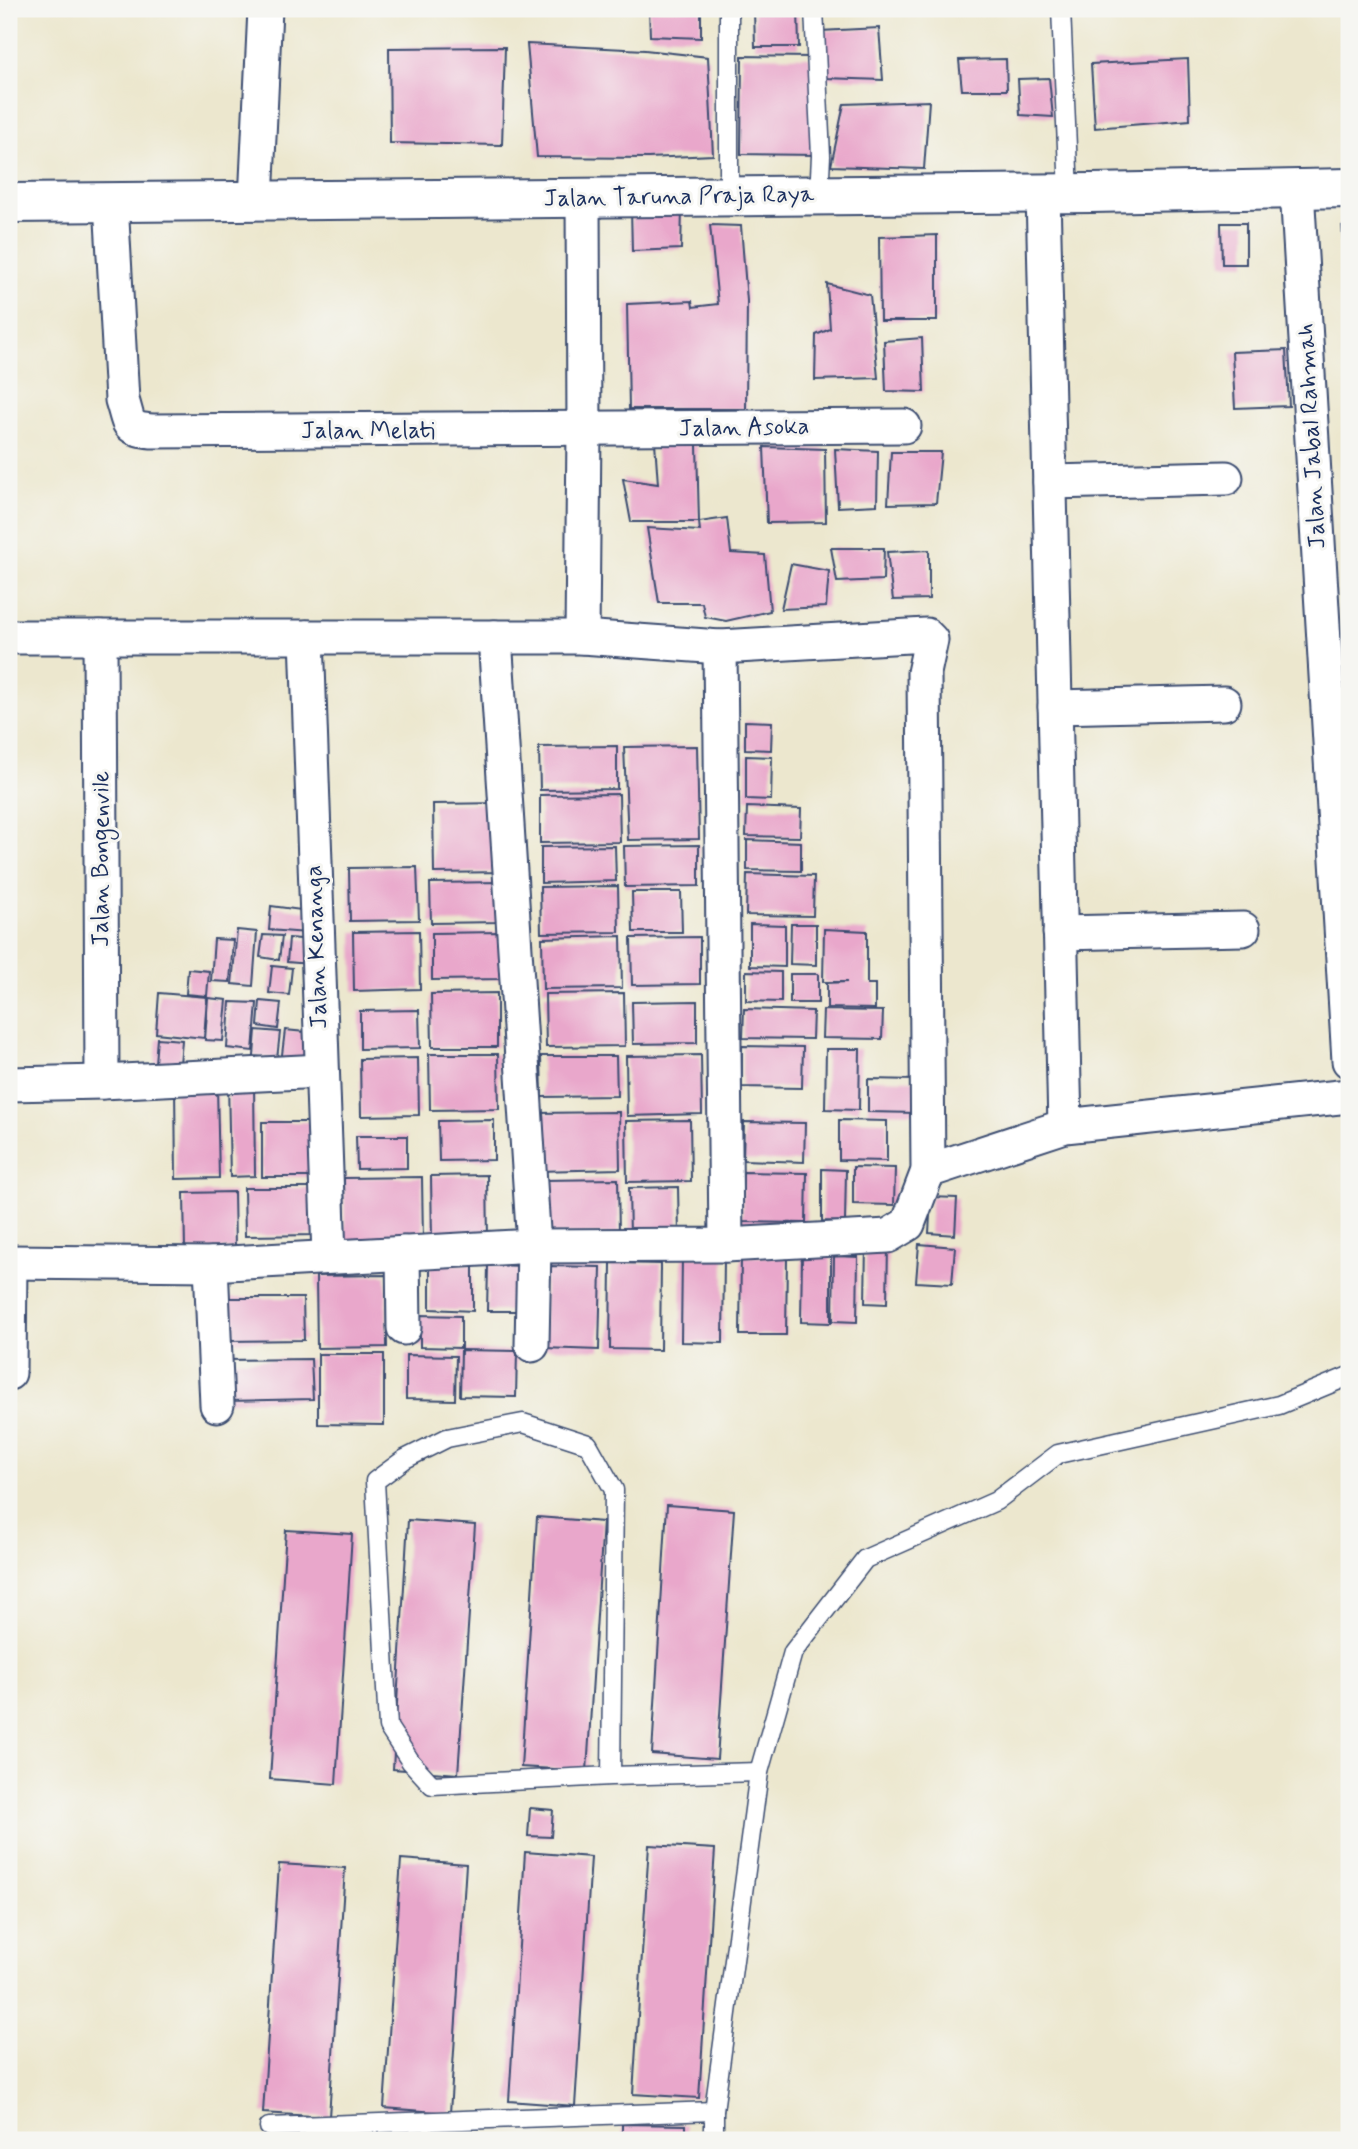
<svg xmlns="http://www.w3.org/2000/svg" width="1358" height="2149" font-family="Mynerve,sans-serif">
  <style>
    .building { fill: #e9a7cb }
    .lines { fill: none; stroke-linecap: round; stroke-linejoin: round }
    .lane-casing { stroke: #3a4b6f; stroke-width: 21 }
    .street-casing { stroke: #3a4b6f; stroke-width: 37 }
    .secondary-casing { stroke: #3a4b6f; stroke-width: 42 }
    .lane { stroke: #fff; stroke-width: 18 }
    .street { stroke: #fff; stroke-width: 33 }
    .secondary { stroke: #fff; stroke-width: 38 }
    .labels { text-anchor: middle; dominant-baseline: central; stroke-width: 6; stroke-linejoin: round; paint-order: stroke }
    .street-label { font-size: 24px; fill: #1b2f5e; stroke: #f6f6f2 }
  </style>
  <rect width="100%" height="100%" fill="#f6f6f2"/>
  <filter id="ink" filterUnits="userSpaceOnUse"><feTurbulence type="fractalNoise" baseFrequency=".0143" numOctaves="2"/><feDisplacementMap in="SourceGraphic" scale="14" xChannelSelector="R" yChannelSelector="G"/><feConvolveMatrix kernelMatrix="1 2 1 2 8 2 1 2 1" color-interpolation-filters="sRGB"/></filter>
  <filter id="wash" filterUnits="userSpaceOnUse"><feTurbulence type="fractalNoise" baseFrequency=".00686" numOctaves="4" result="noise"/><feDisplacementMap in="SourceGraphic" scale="28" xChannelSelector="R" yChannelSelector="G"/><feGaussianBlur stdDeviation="1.57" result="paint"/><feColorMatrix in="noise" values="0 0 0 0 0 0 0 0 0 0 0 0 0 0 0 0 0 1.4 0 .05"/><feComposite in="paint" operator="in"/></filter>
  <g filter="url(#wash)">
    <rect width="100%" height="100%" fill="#ece7ce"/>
    <g id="blocks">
      <!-- building -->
      <g class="building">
        <polygon points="649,9 701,9 701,38 650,36"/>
        <polygon points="754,9 798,9 799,47 755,47"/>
        <polygon points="879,28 883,80 825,78 820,31"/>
        <polygon points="527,44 645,50 708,57 713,155 648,158 537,157"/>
        <polygon points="505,47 502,145 390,143 389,48"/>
        <polygon points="742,56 810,57 820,155 741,154"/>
        <polygon points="1006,59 1007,90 962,90 959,60"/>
        <polygon points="1188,59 1190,120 1095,128 1091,64"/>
        <polygon points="1049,78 1053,117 1020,115 1018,79"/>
        <polygon points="929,101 924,169 831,166 844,104"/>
        <polygon points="631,208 682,208 681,249 632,251"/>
        <polygon points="1221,223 1246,223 1246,264 1222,264"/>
        <polygon points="710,225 741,226 747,301 746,409 629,409 627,304 692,301 693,307 718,304"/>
        <polygon points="1342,226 1349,226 1349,285 1346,285"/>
        <polygon points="937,235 937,321 880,321 879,237"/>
        <polygon points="827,284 870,295 878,378 815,380 816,335 830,329"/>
        <polygon points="922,338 924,392 886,391 884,341"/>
        <polygon points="1286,350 1289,406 1235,408 1232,352"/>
        <polygon points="655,442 697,445 699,522 631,522 623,479 658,484"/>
        <polygon points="764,447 825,449 826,522 767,523"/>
        <polygon points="835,449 878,451 877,505 838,507"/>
        <polygon points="891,452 941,452 936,503 888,504"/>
        <polygon points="727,518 731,553 765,555 770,611 726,621 705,617 702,603 659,603 647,528 700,531 699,522"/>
        <polygon points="831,548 884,548 883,580 837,582"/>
        <polygon points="929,550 929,599 893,600 887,552"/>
        <polygon points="791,564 829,571 826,607 781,609"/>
        <polygon points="745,721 772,722 771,750 745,749"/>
        <polygon points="617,746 617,789 540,790 539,747"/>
        <polygon points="697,746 699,839 628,840 624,747"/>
        <polygon points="746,756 772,757 771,800 746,799"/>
        <polygon points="619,794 620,842 540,843 540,795"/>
        <polygon points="505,803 505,872 434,873 433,804"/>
        <polygon points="747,807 801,809 800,837 746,836"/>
        <polygon points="747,840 801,842 801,871 747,870"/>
        <polygon points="699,845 699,886 625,887 624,846"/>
        <polygon points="615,846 616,881 541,883 541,847"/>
        <polygon points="417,867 419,920 350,921 349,868"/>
        <polygon points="747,874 814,876 813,916 746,915"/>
        <polygon points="501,882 501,922 431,923 430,883"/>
        <polygon points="618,886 619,932 541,933 540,887"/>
        <polygon points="632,892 681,892 682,932 633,932"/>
        <polygon points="271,906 309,911 307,933 269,930"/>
        <polygon points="750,924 785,925 785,967 750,966"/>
        <polygon points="791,924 816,924 816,965 790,964"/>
        <polygon points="824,929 867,931 867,984 875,984 875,1009 827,1008 827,983 847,982 823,982"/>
        <polygon points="237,930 257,932 253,986 232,984"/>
        <polygon points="419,931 420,989 354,991 353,932"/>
        <polygon points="501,932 502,979 432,980 432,933"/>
        <polygon points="263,935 282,936 279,960 260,957"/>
        <polygon points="621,936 622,988 543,989 542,938"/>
        <polygon points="700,937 700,984 632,985 631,938"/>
        <polygon points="289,938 312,940 310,964 287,962"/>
        <polygon points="214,939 233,940 230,982 211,981"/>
        <polygon points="272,966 292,968 289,995 269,993"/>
        <polygon points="188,969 209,971 207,996 186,994"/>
        <polygon points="746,971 781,972 781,1002 746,1001"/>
        <rect x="790" y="974" width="28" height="29"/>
        <polygon points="159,993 207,997 204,1038 156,1033"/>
        <polygon points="497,993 497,1047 432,1047 431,994"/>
        <polygon points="624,993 625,1046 546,1047 545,994"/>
        <polygon points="208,998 227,1000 223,1041 205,1040"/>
        <polygon points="260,1001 281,1003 278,1029 258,1026"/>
        <polygon points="697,1001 697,1043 633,1044 632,1002"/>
        <polygon points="230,1002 257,1003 253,1051 227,1048"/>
        <polygon points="744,1009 813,1011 812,1039 743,1038"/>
        <polygon points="419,1010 420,1048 360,1049 360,1011"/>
        <polygon points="823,1010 883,1011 882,1039 822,1038"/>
        <polygon points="256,1030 280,1032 277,1059 254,1056"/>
        <polygon points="285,1030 315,1033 311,1066 281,1063"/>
        <polygon points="157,1038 182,1040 180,1064 155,1063"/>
        <polygon points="742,1046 803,1047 802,1088 742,1087"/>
        <polygon points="826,1049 860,1049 859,1110 825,1109"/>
        <polygon points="429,1054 498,1054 499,1109 430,1110"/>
        <polygon points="701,1055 702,1114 627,1116 626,1056"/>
        <polygon points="541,1056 616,1056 617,1096 542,1097"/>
        <polygon points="418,1058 419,1115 361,1116 360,1059"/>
        <polygon points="868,1079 917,1080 917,1113 868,1112"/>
        <polygon points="228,1082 254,1082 255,1176 230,1177"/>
        <polygon points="175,1086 217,1086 219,1178 176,1179"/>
        <polygon points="619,1112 620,1169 536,1171 535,1113"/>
        <polygon points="494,1120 494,1160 439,1161 438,1121"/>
        <polygon points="690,1120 691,1181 627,1182 626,1121"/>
        <polygon points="839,1120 887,1121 887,1161 839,1160"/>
        <polygon points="262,1122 312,1122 313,1177 262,1177"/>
        <polygon points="744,1122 805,1123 804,1162 743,1160"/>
        <polygon points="356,1136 407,1136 407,1168 357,1169"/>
        <polygon points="853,1167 895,1168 894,1205 853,1204"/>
        <polygon points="822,1169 846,1170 845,1222 822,1221"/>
        <polygon points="743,1172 807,1173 806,1223 742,1222"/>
        <polygon points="487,1175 488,1240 432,1240 431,1176"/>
        <polygon points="422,1177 423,1241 345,1242 344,1178"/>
        <polygon points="618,1179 619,1234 544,1235 543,1180"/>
        <polygon points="678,1187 679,1235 630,1235 629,1188"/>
        <polygon points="244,1188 316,1188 316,1235 245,1236"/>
        <polygon points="234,1192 235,1249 185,1250 184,1193"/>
        <polygon points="931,1197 957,1198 955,1235 929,1233"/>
        <polygon points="866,1243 888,1244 887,1304 865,1303"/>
        <polygon points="919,1244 955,1247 952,1284 916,1282"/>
        <polygon points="802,1255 831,1255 831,1323 801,1322"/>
        <polygon points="682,1256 724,1258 723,1343 681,1342"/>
        <polygon points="741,1256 787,1257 786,1335 740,1335"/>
        <polygon points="834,1256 858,1257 857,1322 833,1321"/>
        <polygon points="430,1263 473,1265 473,1311 430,1309"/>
        <polygon points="611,1263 661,1264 660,1350 610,1349"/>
        <polygon points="488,1265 525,1266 523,1311 487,1311"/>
        <polygon points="545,1266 601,1267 599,1350 544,1348"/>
        <polygon points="386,1275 387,1347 317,1348 316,1276"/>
        <polygon points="227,1298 303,1298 304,1340 228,1341"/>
        <polygon points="420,1315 461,1316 461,1348 420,1347"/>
        <polygon points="461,1350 517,1351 516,1397 460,1396"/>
        <polygon points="318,1354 384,1354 384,1425 318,1424"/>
        <polygon points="406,1355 456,1356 455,1400 406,1399"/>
        <polygon points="311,1359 313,1399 227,1401 226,1360"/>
        <polygon points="667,1505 734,1510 717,1759 652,1754"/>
        <polygon points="537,1517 603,1522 587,1771 521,1767"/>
        <polygon points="408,1520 475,1525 458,1774 393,1769"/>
        <polygon points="286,1530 352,1534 336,1784 270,1779"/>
        <polygon points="530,1808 553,1810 551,1837 528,1836"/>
        <polygon points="649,1845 715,1849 699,2098 633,2094"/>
        <polygon points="525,1852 591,1857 575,2106 509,2101"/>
        <polygon points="401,1859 466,1864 450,2113 384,2108"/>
        <polygon points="279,1864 345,1868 329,2117 263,2113"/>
        <polygon points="622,2124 686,2125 686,2140 622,2140"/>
      </g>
    </g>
  </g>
  <g filter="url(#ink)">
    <use href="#blocks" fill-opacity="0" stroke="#3a4b6f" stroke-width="2"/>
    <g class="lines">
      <!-- lane casing -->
      <g class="lane-casing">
        <g id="lane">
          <polyline points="814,9 821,156 819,195"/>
          <polyline points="1061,9 1069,193"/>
          <polyline points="729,196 729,9"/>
          <polyline points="611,1776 614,1490 588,1444 523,1423 447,1438 405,1459 375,1481 388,1727 411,1762 432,1785 611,1776 759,1772"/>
          <polyline points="269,2127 714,2111"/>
          <polyline points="714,2140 714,2111 759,1772 793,1652 865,1559 996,1501 1058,1454 1279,1405 1349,1376"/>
        </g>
      </g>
      <!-- street casing -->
      <g class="street-casing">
        <g id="street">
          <polyline points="1297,189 1349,1061"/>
          <polyline points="1043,193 1065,1126"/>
          <polyline points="256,201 265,9"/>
          <path d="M 111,202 L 122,400 C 130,425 125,428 152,431 L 904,426"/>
          <polyline points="1050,482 1226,478"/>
          <polyline points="9,637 582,637 720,647 926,635 931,640 924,673 928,1171 908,1224 888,1236 726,1245 534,1246 211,1264 9,1262"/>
          <polyline points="100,637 102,1082"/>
          <polyline points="307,637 329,1256"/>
          <polyline points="495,637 534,1246 532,1345"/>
          <polyline points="582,637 584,430 583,198"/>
          <polyline points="720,647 726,1245"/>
          <polyline points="1055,707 1224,703"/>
          <polyline points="1060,933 1243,929"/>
          <polyline points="9,1084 102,1082 322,1071"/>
          <polyline points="928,1171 1065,1126 1349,1096"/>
          <polyline points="403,1253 404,1328"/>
          <polyline points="211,1264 217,1405"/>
          <polyline points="9,1373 10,1262"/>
        </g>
      </g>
      <!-- secondary casing -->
      <g class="secondary-casing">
        <polyline id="secondary" points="9,203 1092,193 1349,188"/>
      </g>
      <!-- lane -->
      <use href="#lane" class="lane"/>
      <!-- street -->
      <use href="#street" class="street"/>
      <!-- secondary -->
      <use href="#secondary" class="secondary"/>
    </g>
  </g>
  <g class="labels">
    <!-- street labels -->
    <g class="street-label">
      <text transform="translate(679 197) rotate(-1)">Jalan Taruna Praja Raya</text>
      <text transform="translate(744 428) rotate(-1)">Jalan Asoka</text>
      <text x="368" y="431">Jalan Melati</text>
      <text transform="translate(1312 436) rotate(-93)">Jalan Jabal Rahmah</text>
      <text transform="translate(101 859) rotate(-90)">Jalan Bongenvile</text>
      <text transform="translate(317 947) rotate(-92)">Jalan Kenanga</text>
    </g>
  </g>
  <!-- margin -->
  <rect width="1358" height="2149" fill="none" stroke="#f6f6f2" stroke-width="35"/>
</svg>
